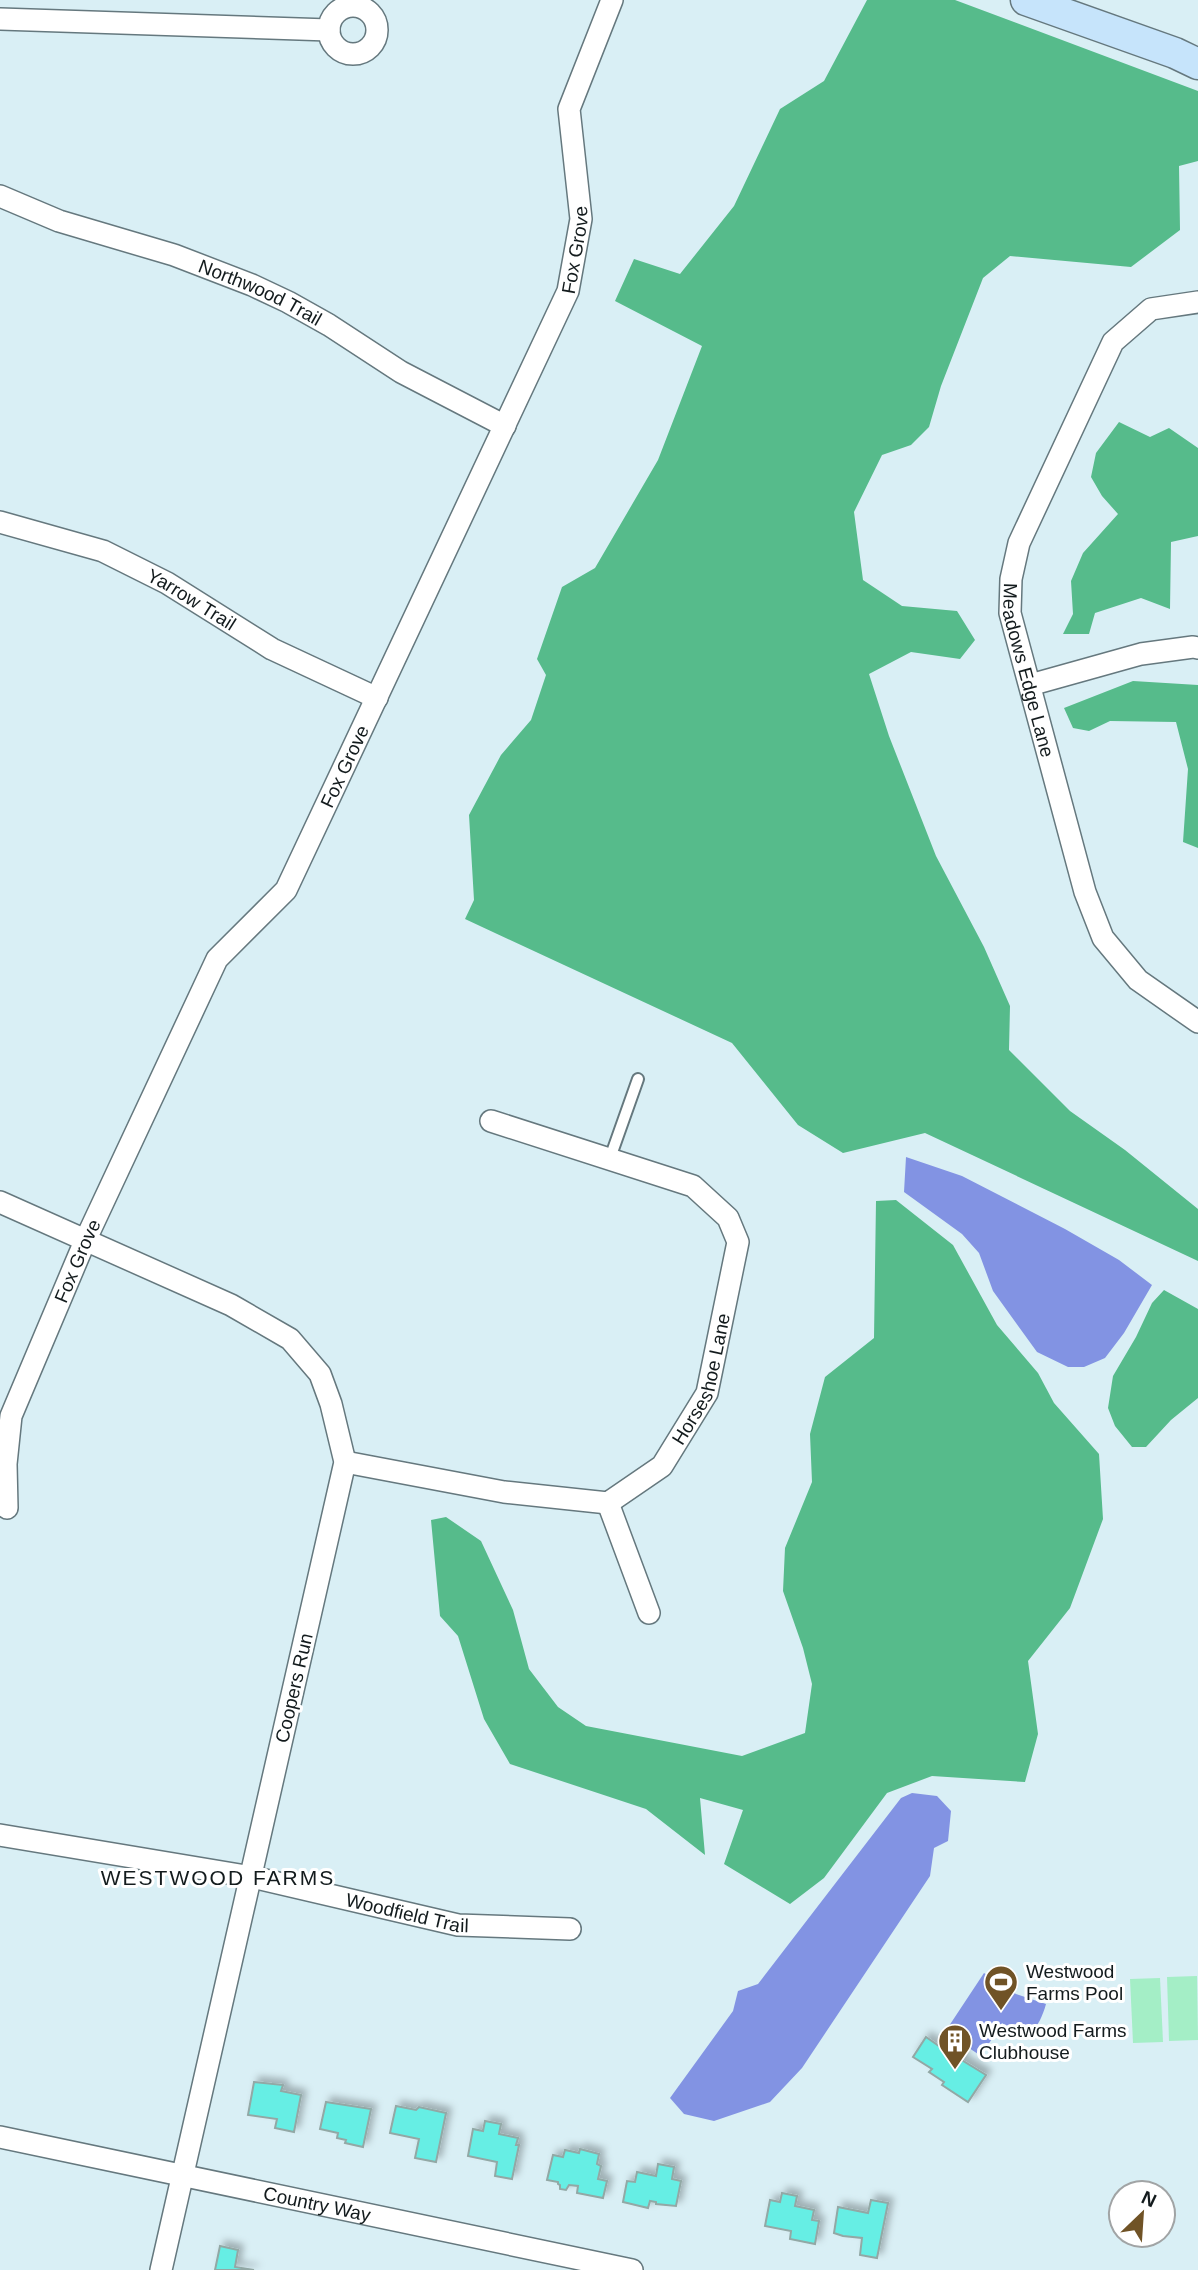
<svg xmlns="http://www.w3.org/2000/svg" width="1198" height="2270" font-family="Helvetica,sans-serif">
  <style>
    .green { fill: #a4eec6 }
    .forest { fill: #56bb8b }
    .water { fill: #8293e3 }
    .building { fill: #66eee4; stroke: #92a8a5; stroke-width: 2; filter: url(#shadow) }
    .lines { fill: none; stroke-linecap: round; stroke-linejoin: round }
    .lane-casing { stroke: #65787e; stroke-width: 14 }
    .street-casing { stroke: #65787e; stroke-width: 24 }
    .secondary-casing { stroke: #65787e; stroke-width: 33 }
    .lane { stroke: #fff; stroke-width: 10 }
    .street { stroke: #fff; stroke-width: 21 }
    .secondary { stroke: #c6e4fb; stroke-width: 30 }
    .labels { text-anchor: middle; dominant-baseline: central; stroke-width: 6; stroke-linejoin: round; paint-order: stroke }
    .street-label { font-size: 19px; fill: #131b1d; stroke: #fff }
    .poi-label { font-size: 19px; fill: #131b1d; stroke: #fff; text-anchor: start }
    .neighbourhood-label { font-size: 21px; letter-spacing: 2px; fill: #131b1d; stroke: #fff }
  </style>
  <defs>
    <filter id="shadow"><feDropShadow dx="5" dy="-5" stdDeviation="3.5" flood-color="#0004"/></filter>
  </defs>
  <rect width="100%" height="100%" fill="#d9eff5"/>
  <!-- green -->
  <g class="green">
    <polygon points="1197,1976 1198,2040 1169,2041 1167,1977"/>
    <polygon points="1160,1978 1163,2042 1133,2043 1130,1979"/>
  </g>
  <!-- forest -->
  <g class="forest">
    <polygon points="867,0 955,0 1198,91 1198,161 1179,166 1180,230 1131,267 1010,256 983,278 941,386 929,427 911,445 882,455 854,512 863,580 902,606 957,611 975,640 960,659 911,652 869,674 889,736 936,856 984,947 1010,1006 1009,1050 1070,1111 1125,1150 1198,1209 1198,1261 925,1133 843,1153 798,1125 732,1043 465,919 474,900 469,815 501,755 531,720 546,675 537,659 562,587 595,568 658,460 702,346 615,301 634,259 680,274 734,206 780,109 824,81"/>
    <polygon points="1119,422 1150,437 1169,428 1198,448 1198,536 1171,542 1170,609 1141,598 1095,613 1089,634 1063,634 1073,614 1071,581 1083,553 1118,514 1102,496 1091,477 1096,453"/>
    <polygon points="1133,681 1198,685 1198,848 1183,842 1188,769 1176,722 1110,721 1089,731 1073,728 1064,708"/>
    <polygon points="896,1200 953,1245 997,1325 1038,1373 1054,1403 1099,1454 1103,1519 1070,1608 1028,1661 1038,1734 1025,1782 932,1776 887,1793 824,1878 790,1904 724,1864 743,1810 700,1798 705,1855 646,1809 510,1764 484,1719 458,1636 440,1616 431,1520 446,1517 481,1541 513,1610 529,1669 558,1707 586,1726 742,1756 805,1733 812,1684 803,1648 783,1591 785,1548 812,1482 810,1434 825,1377 874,1338 876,1201"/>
    <polygon points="1164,1290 1198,1309 1198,1398 1171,1420 1146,1447 1132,1447 1115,1426 1108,1408 1113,1376 1136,1337 1152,1303"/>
  </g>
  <!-- water -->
  <g class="water">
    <polygon points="906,1157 962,1176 1065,1229 1119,1260 1152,1285 1124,1333 1105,1358 1084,1367 1068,1367 1037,1352 993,1291 979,1253 962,1234 904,1192"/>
    <polygon points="912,1793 937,1796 951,1811 948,1841 934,1848 930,1876 802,2068 770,2102 714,2121 684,2114 670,2098 733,2011 738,1991 758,1984 901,1798"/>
    <path d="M 984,1973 L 1016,1994 L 1046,2004 C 1042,2018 1037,2029 1025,2038 L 1002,2023 L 981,2056 L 945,2032 Z"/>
  </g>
  <!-- building -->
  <g class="building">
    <polygon points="926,2037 939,2046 944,2038 962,2049 960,2053 963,2055 960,2059 986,2075 968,2102 942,2085 944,2082 929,2072 932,2069 913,2057"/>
    <polygon points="254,2082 283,2085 281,2091 301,2095 294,2132 275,2128 277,2119 248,2115"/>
    <polygon points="326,2102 371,2109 363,2147 345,2143 346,2140 337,2138 338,2133 320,2129"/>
    <polygon points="396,2106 416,2110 419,2107 446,2113 436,2162 415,2158 419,2139 390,2133"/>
    <polygon points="485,2121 501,2124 499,2134 518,2138 516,2145 519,2145 512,2179 495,2176 497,2162 468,2156 473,2129 483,2131"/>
    <polygon points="580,2149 599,2154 597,2164 601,2166 598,2179 607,2181 603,2198 577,2193 578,2186 569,2185 566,2190 560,2189 560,2185 558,2184 558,2182 547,2180 553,2155 563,2157 565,2150 579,2153"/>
    <polygon points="658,2164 674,2167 672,2179 681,2181 676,2206 656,2204 656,2202 650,2201 648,2208 623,2202 627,2181 635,2182 637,2172 656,2176"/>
    <polygon points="782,2193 797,2196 795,2206 814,2210 812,2220 819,2221 815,2244 790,2239 791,2231 765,2226 770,2200 780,2202"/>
    <polygon points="871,2200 888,2203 877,2258 860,2255 862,2238 843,2236 834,2233 838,2207 868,2213"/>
    <polygon points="220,2246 238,2250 235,2267 254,2270 215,2270"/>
  </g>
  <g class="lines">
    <!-- lane casing -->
    <g class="lane-casing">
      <polyline id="lane" points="610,1158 638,1079"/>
    </g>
    <!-- street casing -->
    <g class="street-casing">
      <g id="street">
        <circle cx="353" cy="30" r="24"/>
        <polyline points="0,19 329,30"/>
        <path id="s1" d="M 0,196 L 59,221 L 174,255 L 252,285 L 288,302 L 329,325 L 401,372 L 505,426"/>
        <path id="s2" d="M 1198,302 L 1151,309 L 1113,342 L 1019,543 L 1011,579 L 1010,613 L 1085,892 L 1103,938 L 1138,980 L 1198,1022"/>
        <path id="s3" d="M 0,522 L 103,551 L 167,583 L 272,649 L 377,698"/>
        <polyline points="1030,685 1141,654 1193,647 1198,648"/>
        <polyline points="0,1202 231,1305 290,1339 320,1374 331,1404 345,1462 161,2270"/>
        <path id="s4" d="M 345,1462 L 504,1492 L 608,1503 L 662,1466 L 707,1393 L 738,1242 L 728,1218 L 693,1186 L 491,1121"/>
        <polyline points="608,1503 649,1613"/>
        <path id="s5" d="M 7,1508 L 6,1464 L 11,1416 L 85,1241 L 217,959 L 286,890 L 568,291 L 581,219 L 569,109 L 612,0"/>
        <path id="s6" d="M 0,1835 L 252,1877 L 458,1925 L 570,1929"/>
        <path id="s7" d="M 0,2137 L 632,2270"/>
      </g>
    </g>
    <!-- secondary casing -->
    <g class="secondary-casing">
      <polyline id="secondary" points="1026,0 1175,53 1198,64"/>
    </g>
    <!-- lane -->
    <use href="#lane" class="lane"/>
    <!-- street -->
    <use href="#street" class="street"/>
    <!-- secondary -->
    <use href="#secondary" class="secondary"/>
  </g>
  <!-- icons -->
  <defs>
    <g id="stadium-pin" transform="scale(1.75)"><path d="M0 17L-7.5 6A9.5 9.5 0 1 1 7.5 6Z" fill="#705326" stroke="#fff"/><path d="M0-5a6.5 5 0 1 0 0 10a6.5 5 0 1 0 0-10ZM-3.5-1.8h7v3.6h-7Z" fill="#fff"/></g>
    <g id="building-pin" transform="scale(1.75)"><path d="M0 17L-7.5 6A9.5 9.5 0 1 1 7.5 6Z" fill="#705326" stroke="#fff"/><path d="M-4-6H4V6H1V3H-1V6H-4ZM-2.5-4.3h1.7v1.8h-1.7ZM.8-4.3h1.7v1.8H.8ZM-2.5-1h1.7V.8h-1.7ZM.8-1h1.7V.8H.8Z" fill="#fff"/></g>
  </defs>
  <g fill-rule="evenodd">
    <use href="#stadium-pin" x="1001" y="1982"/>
    <use href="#building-pin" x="955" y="2041"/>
  </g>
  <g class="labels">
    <!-- street labels -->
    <g class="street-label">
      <text stroke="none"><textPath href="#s5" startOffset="1395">Fox Grove</textPath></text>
      <text stroke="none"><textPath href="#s1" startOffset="278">Northwood Trail</textPath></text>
      <text stroke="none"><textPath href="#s3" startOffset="208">Yarrow Trail</textPath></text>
      <text stroke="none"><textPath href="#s2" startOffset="450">Meadows Edge Lane</textPath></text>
      <text stroke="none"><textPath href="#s5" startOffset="828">Fox Grove</textPath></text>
      <text stroke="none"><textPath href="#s5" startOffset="261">Fox Grove</textPath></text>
      <text stroke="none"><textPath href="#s4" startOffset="429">Horseshoe Lane</textPath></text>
      <text transform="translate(294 1688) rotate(-77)">Coopers Run</text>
      <text stroke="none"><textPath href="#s6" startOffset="415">Woodfield Trail</textPath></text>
      <text stroke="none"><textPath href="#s7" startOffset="324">Country Way</textPath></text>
    </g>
    <!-- poi labels -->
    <g class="poi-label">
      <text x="1026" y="1971">Westwood<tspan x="1026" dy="22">Farms Pool</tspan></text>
      <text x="979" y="2030">Westwood Farms<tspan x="979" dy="22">Clubhouse</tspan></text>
    </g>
    <!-- neighbourhood labels -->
    <g class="neighbourhood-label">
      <text x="218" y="1877">WESTWOOD FARMS</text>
    </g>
  </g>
  <!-- north arrow -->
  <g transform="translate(1142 2214) rotate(25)"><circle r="33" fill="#ffffff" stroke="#a1a4a5" stroke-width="2"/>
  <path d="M0-5L12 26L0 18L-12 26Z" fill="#705326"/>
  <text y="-10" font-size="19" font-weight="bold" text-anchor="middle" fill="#131b1d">N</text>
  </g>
</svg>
